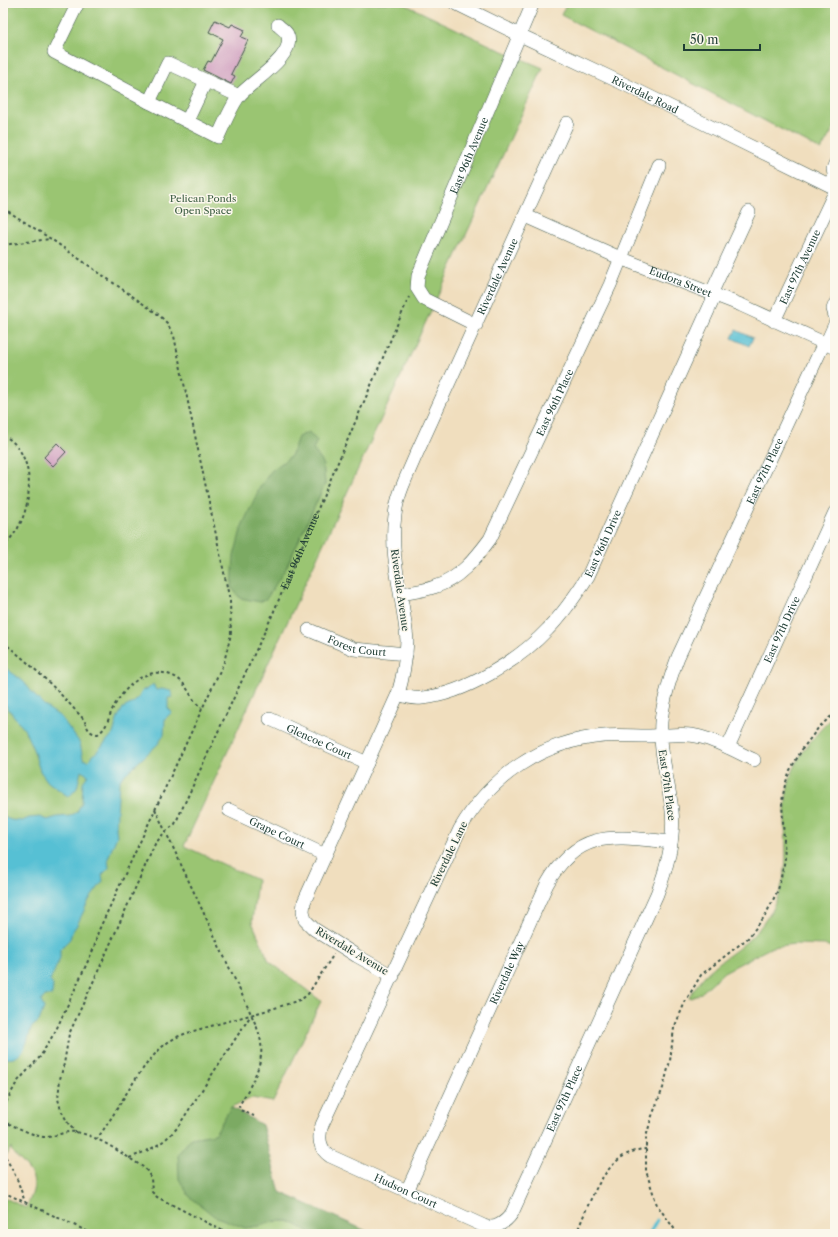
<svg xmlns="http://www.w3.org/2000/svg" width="838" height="1237" font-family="'Libre Caslon Text',serif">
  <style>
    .green { fill: #9ac572; stroke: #5c8153; fill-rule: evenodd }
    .forest { fill: #7baa64; stroke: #4d744c }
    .water { fill: #57c0d4; stroke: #3b7e84 }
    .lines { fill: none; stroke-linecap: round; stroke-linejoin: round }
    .stream { stroke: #57c0d4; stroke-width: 3 }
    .building { fill: #cc97bc }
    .minor-casing { stroke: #3e5549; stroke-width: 14 }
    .path { stroke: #3e5549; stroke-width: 2; stroke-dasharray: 3 3; stroke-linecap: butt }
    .minor { stroke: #fff; stroke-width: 13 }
    .labels { text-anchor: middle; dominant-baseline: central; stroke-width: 3; stroke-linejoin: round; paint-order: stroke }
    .street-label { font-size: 10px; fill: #1f3d34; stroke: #fbf7ec }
    .park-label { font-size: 10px; fill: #3e5f44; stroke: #fbf7ec }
  </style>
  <rect width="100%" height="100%" fill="#fbf7ec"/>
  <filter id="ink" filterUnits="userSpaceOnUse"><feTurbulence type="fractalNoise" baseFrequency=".025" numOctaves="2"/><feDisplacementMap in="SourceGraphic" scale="8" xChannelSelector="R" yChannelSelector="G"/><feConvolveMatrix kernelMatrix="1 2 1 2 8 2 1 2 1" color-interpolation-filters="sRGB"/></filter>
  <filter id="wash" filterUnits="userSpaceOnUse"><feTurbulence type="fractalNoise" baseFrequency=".012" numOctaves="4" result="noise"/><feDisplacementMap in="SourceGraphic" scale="16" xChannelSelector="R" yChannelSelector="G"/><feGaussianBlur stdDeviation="0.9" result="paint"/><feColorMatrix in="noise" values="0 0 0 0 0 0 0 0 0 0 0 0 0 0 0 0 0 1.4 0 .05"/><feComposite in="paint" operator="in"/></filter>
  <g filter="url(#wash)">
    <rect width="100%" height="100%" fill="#f0debe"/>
    <!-- green -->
    <g class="green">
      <path d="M 3,3 L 402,3 L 496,48 L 543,68 L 184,846 L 257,880 L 252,922 L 269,961 L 321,1001 L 273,1102 L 252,1098 L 231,1107 L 215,1134 L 191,1138 L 259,1226 C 288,1217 288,1220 313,1234 L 3,1234 L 3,1197 L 26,1208 C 37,1185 38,1178 20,1160 C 15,1156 12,1153 11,1147 L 3,1163 ZM 323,464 L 325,484 L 286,568 Z"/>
      <polygon points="567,3 835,3 835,126 821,150 561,15"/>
      <path d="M 835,715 L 835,948 L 825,945 L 794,944 L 772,947 L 724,972 L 700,994 L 691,998 L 689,997 C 696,986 704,975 714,967 C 724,958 735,952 745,943 C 758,932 769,917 776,901 C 790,870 785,848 785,815 C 785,771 804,745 835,715 Z"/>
    </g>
    <!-- forest -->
    <g class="forest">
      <polygon points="309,432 317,441 313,449 323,463 325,484 286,568 267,598 260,602 240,598 232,588 234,556 242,526 260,487 271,471 291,456 298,437"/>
      <polygon points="231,1107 262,1125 280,1192 373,1234 313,1234 289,1221 276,1221 259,1226 245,1228 214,1216 189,1196 179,1179 178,1154 191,1138 215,1134"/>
    </g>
    <!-- water -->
    <g class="water">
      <polygon points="736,330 753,338 749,346 732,338"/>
      <path d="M 3,666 L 24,682 L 35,696 L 46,707 L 61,717 L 80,743 L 83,759 L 88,761 L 113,734 L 118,717 L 123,708 L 133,703 L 139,697 L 143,690 L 148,689 L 153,684 L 156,690 L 162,689 L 171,691 L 172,697 L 168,698 L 168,708 L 172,712 L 165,719 L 164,735 L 158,744 L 122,777 L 119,783 L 116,828 L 117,836 L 108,858 L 109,868 L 102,875 L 103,881 L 89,900 L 77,925 L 72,932 L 70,939 L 60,949 L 60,958 L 50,981 L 53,985 L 52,995 L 45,996 L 41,1001 L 44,1008 L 39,1021 L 31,1028 C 29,1037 24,1056 13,1058 C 10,1059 6,1058 3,1058 L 3,817 L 11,820 L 22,821 L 29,818 L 40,817 L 47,820 L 57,817 L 70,816 L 77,812 L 82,802 L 83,782 L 88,775 L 81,771 L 77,788 L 69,797 L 48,782 L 40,771 L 33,749 L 24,729 L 3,702 Z"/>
    </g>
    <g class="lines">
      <!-- stream -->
      <polyline class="stream" points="649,1234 657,1220"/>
    </g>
    <g id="blocks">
      <!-- building -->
      <g class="building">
        <polygon points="215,20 230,27 232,24 245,30 241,37 248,40 231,74 235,76 231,84 203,70 208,61 211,62 223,39 209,32"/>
        <polygon points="57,443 66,452 53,466 44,457"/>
      </g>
    </g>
  </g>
  <g filter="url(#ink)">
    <use href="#blocks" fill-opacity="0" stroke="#3e5549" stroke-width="1"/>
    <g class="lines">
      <!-- minor casing -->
      <g class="minor-casing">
        <g id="minor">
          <polyline points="78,3 54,52 149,102"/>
          <path id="s2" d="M 455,3 L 520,35 L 624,84 L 835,188"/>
          <path d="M 239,96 L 168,63 L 149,102 L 218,137 C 223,126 232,105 239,96 C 250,82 298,55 287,34 C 285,30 280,28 278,25"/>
          <polyline points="187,121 206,81"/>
          <polyline points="835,164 833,169 835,180"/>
          <path id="s3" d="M 526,216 L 620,258 L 741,305 L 835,348"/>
          <polyline points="711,294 749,212"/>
          <polyline points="835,304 833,309 835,316"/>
          <path id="s4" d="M 774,321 L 835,192"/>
          <path id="s5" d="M 476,325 L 424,299 L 417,288 L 418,276 L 533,3"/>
          <polyline points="826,344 835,324"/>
          <path id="s6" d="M 401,594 C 412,592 423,591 434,587 C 458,580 476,558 490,539 L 610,285 L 659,165"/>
          <path id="s7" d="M 309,630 L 354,649 L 406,654"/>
          <path id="s8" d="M 398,694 C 406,697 414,699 422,698 C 465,694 519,660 548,629 C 564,613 576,595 588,576 L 715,295"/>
          <path id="s9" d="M 270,719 L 367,763"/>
          <path id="s10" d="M 728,747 L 835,512"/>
          <path id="s11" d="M 754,760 C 737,752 720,742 701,737 C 684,732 665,736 647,736 C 633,736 618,735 604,736 C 542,741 491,776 460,829 L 322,1125 C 318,1137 319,1149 330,1156 L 484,1226 C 495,1230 506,1222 512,1213 L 657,894 C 667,868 675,839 672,811 C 669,781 659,753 661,722 C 663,700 670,678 678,657 L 824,343"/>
          <path id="s12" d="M 229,810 L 325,855"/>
          <path id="s13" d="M 393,976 L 357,956 L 314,929 L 305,920 L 303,911 L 304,902 L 398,694 C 403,677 406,659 407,641 C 404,599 389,558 395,515 C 397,495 407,476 415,457 L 567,123"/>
          <path id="s14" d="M 407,1191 L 547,884 C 579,827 616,837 671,842"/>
        </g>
      </g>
      <!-- path -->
      <g class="path">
        <polyline points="492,3 501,6 507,3"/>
        <polyline points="3,208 51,239 159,315 167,323 174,336 230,601 231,634 224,662 98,932 94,948 56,1030 40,1057 17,1082 3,1108"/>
        <polyline points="3,245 50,239"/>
        <path d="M 3,435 C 35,452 34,499 18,528 C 14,535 8,541 3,547"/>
        <path d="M 3,642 C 29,663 54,686 76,711 C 79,714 82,717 84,720 C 88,728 88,733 98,734 C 108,727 108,718 113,708 C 126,685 149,662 177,678 C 189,686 191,701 202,708"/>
        <path d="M 155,809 L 251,1014 C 255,1023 260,1033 261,1043 C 264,1065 249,1088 239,1106 L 240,1110 L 254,1116"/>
        <polyline points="834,892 835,877"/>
        <path d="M 3,1121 C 12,1125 38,1138 46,1137 C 56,1137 65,1130 76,1132 C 99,1136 124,1155 143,1167 L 147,1171 L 151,1178 L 152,1192 L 157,1197 L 229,1234"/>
        <path id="s1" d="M 77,1133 L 69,1125 L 61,1110 L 58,1099 L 60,1079 L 64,1064 L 69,1034 L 95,978 L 155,844 L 164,833 L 175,824 L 271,618 L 409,297"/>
        <path d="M 96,1140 C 119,1110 134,1074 161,1048 C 174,1035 194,1031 211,1026 C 241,1017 272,1010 302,999 L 308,994 L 334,954"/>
        <polyline points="3,1152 17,1179 25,1202"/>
        <path d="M 129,1158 C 150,1150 162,1145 177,1128 L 251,1015"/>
        <polyline points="3,1192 93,1234"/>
        <path d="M 576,1234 C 590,1202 605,1151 646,1149"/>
        <polyline points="678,1234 657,1205 646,1171 646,1137 652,1116 663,1088 670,1061 674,1028 685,1002 701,975 748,938 765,916 778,890 785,860 782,801 785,785 790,770 803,748 819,727 835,713"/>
      </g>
      <!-- minor -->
      <use href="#minor" class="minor"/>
    </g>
  </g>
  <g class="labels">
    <!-- street labels -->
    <g class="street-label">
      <text stroke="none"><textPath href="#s2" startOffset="211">Riverdale Road</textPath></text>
      <text stroke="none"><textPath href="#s5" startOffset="214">East 96th Avenue</textPath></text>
      <text stroke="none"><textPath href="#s4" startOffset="60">East 97th Avenue</textPath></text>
      <text stroke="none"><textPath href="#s13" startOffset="792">Riverdale Avenue</textPath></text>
      <text stroke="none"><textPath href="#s3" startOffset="168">Eudora Street</textPath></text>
      <text stroke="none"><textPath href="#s6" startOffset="260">East 96th Place</textPath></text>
      <text stroke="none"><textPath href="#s11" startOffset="1695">East 97th Place</textPath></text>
      <text stroke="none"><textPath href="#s8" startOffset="273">East 96th Drive</textPath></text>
      <text stroke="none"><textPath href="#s1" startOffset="643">East 96th Avenue</textPath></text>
      <text transform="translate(400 590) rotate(82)">Riverdale Avenue</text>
      <text stroke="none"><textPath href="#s10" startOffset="129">East 97th Drive</textPath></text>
      <text stroke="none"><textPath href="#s7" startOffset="51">Forest Court</textPath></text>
      <text stroke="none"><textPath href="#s9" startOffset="54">Glencoe Court</textPath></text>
      <text transform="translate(667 785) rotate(82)">East 97th Place</text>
      <text stroke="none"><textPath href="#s12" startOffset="53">Grape Court</textPath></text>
      <text transform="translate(449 854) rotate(-64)">Riverdale Lane</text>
      <text transform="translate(352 951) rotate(31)">Riverdale Avenue</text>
      <text stroke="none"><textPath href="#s14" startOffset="240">Riverdale Way</textPath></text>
      <text stroke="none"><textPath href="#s11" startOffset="1023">East 97th Place</textPath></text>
      <text stroke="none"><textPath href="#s11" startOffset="778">Hudson Court</textPath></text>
    </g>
    <!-- park labels -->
    <g class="park-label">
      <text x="203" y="198">Pelican Ponds<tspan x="203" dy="12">Open Space</tspan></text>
    </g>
  </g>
  <!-- margin -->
  <rect width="838" height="1237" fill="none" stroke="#fbf7ec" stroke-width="16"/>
  <!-- scale -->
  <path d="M684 44v6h76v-6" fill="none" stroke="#1f3d34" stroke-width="2"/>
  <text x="690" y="44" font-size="12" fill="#1f3d34" stroke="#fbf7ec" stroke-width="3" paint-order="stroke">50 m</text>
</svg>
